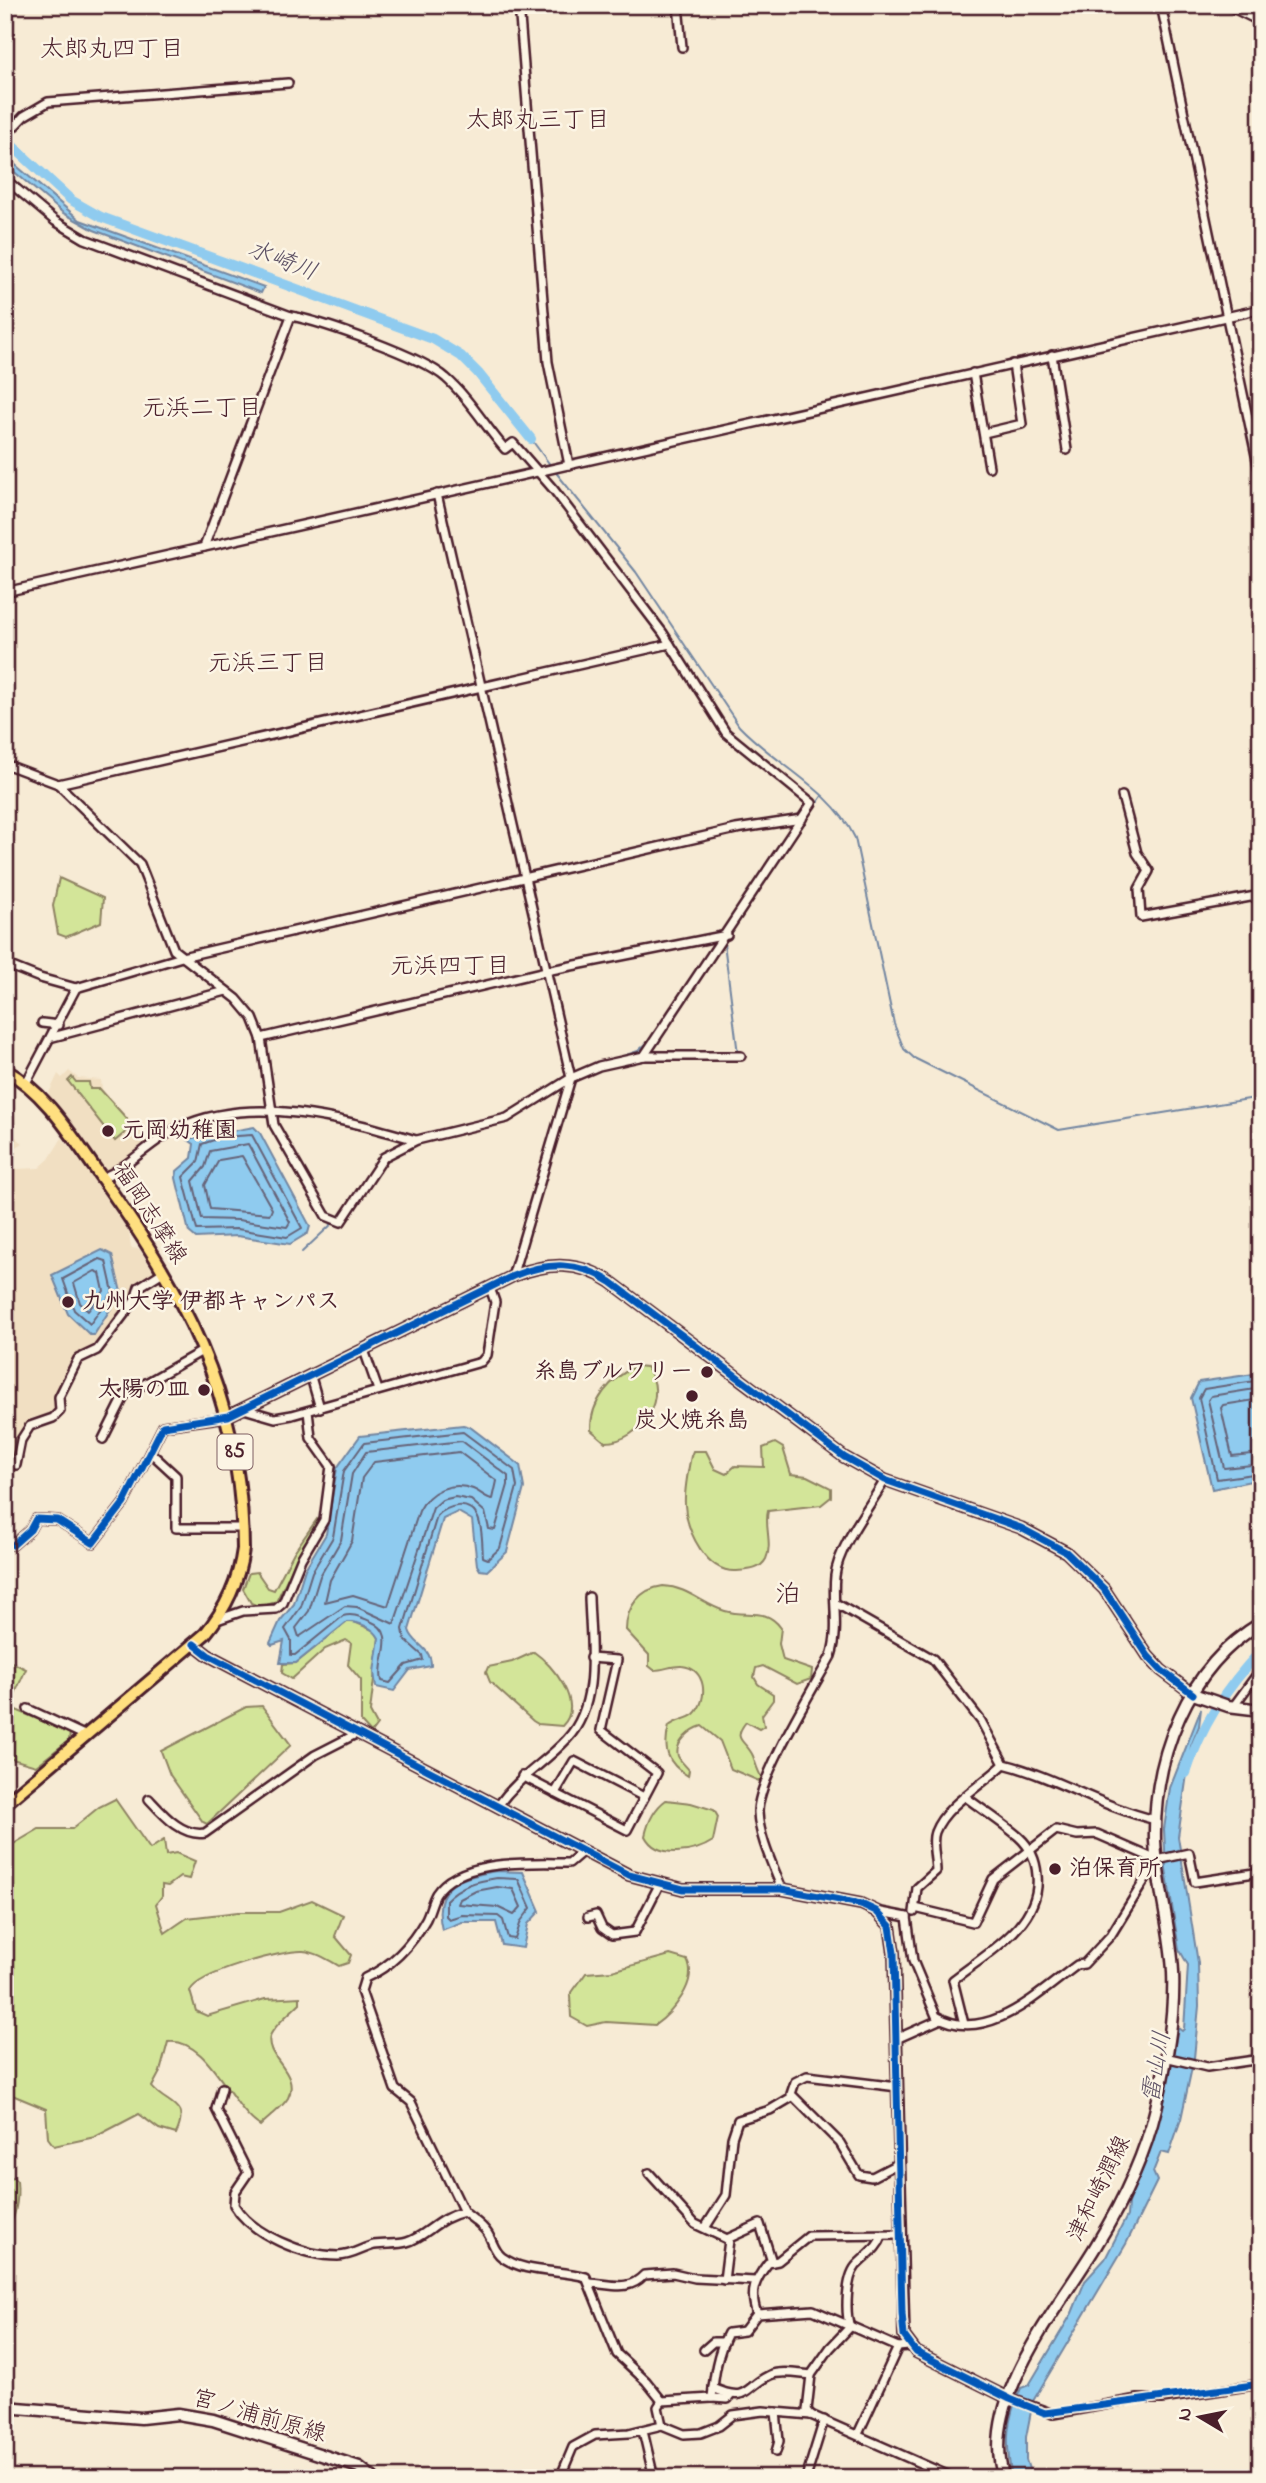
<svg xmlns="http://www.w3.org/2000/svg" width="1266" height="2483" font-family="'Indie Flower','Klee One',sans-serif">
  <style>
    .built { fill: #f1dfc2 }
    .green { fill: #d3e599; stroke: #8e8262; stroke-width: 2 }
    .water { fill: #8fcbef; stroke: #7386a1; stroke-width: 2 }
    .lines { fill: none; stroke-linecap: round; stroke-linejoin: round }
    .shore { stroke: #666479; stroke-width: 2 }
    .stream { stroke: #7386a1; stroke-width: 2 }
    .river { stroke: #8fcbef; stroke-width: 10 }
    .minor-casing { stroke: #4a1f2b; stroke-width: 12 }
    .tertiary-casing { stroke: #4a1f2b; stroke-width: 14 }
    .secondary-casing { stroke: #4a1f2b; stroke-width: 15 }
    .primary-casing { stroke: #4a1f2b; stroke-width: 16 }
    .minor { stroke: #fcf5e5; stroke-width: 7 }
    .tertiary { stroke: #fcf5e5; stroke-width: 9 }
    .secondary { stroke: #fcf5e5; stroke-width: 10 }
    .primary { stroke: #ffdf80; stroke-width: 10 }
    .cycleway-casing { stroke: #fcf5e5; stroke-width: 11 }
    .cycleway { stroke: #0057b8; stroke-width: 7 }
    .poi-dot { fill: #4a1f2b; stroke: #fcf5e5; stroke-width: 2.5 }
    .labels { text-anchor: middle; dominant-baseline: central; stroke-width: 5; stroke-linejoin: round; paint-order: stroke }
    .shield { fill: #fcf5e5; stroke: #7f5f63; stroke-width: 2 }
    .shield-label { font-size: 21px; font-weight: bold; fill: #4a1f2b }
    .poi-label { font-size: 23px; font-weight: bold; fill: #4a1f2b; stroke: #fcf5e5; text-anchor: start }
    .street-label { font-size: 23px; fill: #4a1f2b; stroke: #fcf5e5 }
    .neighbourhood-label { font-size: 24px; fill: #4a1f2b; stroke: #fcf5e5 }
    .water-label { font-size: 24px; font-style: italic; fill: #5f5366; stroke: #fcf5e5 }
    .quarter-label { font-size: 26px; fill: #4a1f2b; stroke: #fcf5e5 }
  </style>
  <rect width="100%" height="100%" fill="#f7ebd5"/>
  <filter id="ink" filterUnits="userSpaceOnUse"><feTurbulence type="fractalNoise" baseFrequency=".0143" numOctaves="2"/><feDisplacementMap in="SourceGraphic" scale="14" xChannelSelector="R" yChannelSelector="G"/><feConvolveMatrix kernelMatrix="1 2 1 2 8 2 1 2 1" color-interpolation-filters="sRGB"/></filter>
  <g filter="url(#ink)">
    <!-- built -->
    <g class="built">
      <polygon points="69,1071 78,1078 101,1080 102,1089 150,1143 117,1169 107,1171 48,1095 58,1074 62,1078"/>
      <polygon points="5,1118 13,1135 23,1143 9,1152 15,1169 39,1168 49,1159 62,1138 98,1183 129,1232 131,1248 139,1249 157,1277 140,1291 134,1292 122,1313 94,1347 73,1360 55,1413 32,1418 28,1423 17,1445 12,1464 16,1468 5,1487"/>
    </g>
    <!-- green -->
    <g class="green">
      <polygon points="59,878 103,898 101,922 66,937 58,934 53,906"/>
      <polygon points="72,1077 76,1082 89,1082 90,1089 100,1089 127,1119 127,1131 115,1141 68,1081"/>
      <path d="M 636,1366 L 646,1367 C 671,1395 641,1442 605,1442 L 591,1430 C 590,1401 611,1378 636,1366 Z"/>
      <path d="M 775,1443 L 783,1448 L 791,1474 L 807,1476 L 831,1488 L 831,1497 L 821,1505 L 768,1511 C 764,1526 773,1544 766,1559 C 760,1570 749,1570 737,1571 C 706,1573 687,1532 685,1505 C 684,1490 688,1471 691,1456 L 693,1451 L 706,1451 L 715,1469 L 726,1474 L 735,1466 L 764,1467 L 763,1448 Z"/>
      <polygon points="317,1519 320,1522 304,1544 276,1602 260,1607 251,1603 243,1589 249,1573 257,1572 268,1588 274,1590 294,1552"/>
      <path d="M 663,1586 C 688,1587 702,1604 725,1611 C 747,1618 765,1606 781,1628 L 779,1644 L 783,1660 L 812,1670 L 811,1679 L 797,1684 L 763,1666 L 756,1668 L 754,1677 L 758,1684 L 773,1694 L 773,1700 L 762,1715 L 764,1726 L 759,1729 L 746,1722 C 731,1741 746,1740 753,1756 C 756,1764 757,1770 762,1778 L 759,1781 L 731,1769 L 720,1741 L 702,1726 C 691,1729 674,1743 678,1756 C 680,1761 686,1766 689,1770 L 688,1776 C 666,1763 663,1748 669,1726 C 677,1719 687,1720 694,1714 C 709,1699 706,1668 682,1666 C 673,1665 664,1670 654,1670 L 649,1666 L 649,1655 L 626,1630 C 626,1607 640,1589 663,1586 Z"/>
      <polygon points="352,1621 375,1631 379,1638 370,1712 377,1725 371,1733 361,1722 361,1680 348,1665 351,1643 346,1640 325,1649 292,1679 282,1673 283,1664 296,1663 347,1622"/>
      <path d="M 534,1652 C 553,1665 585,1704 562,1726 L 538,1724 L 533,1721 L 490,1682 L 486,1672 L 488,1667 L 512,1662 Z"/>
      <polygon points="5,1659 26,1669 9,1707 70,1733 69,1740 36,1766 5,1757"/>
      <polygon points="262,1706 291,1745 207,1824 203,1822 170,1775 161,1751 246,1707"/>
      <path d="M 115,1799 L 150,1849 L 164,1840 L 166,1855 L 176,1853 L 195,1861 L 189,1879 L 180,1877 L 168,1886 L 162,1885 L 162,1896 L 156,1904 L 165,1933 L 187,1918 L 238,1912 L 279,1912 L 312,1900 L 343,1915 L 335,1936 L 351,1955 L 348,1963 L 339,1966 C 327,1959 316,1952 303,1951 C 283,1950 198,1973 190,1991 L 196,2011 L 207,2016 L 265,1999 L 300,1997 L 300,2003 C 291,2012 274,2025 270,2036 C 264,2058 301,2072 288,2098 C 282,2108 268,2118 260,2126 C 230,2107 208,2037 168,2042 L 160,2072 L 152,2087 C 166,2105 191,2102 176,2134 L 159,2129 L 139,2114 L 95,2137 L 54,2146 L 48,2138 L 46,2109 L 5,2092 L 5,1849 L 39,1829 L 72,1829 L 99,1807 Z"/>
      <path d="M 666,1800 L 691,1803 L 714,1810 L 718,1817 L 713,1841 C 695,1853 657,1860 645,1836 C 648,1822 655,1808 666,1800 Z"/>
      <path d="M 670,1955 L 687,1960 C 699,1982 672,2013 655,2025 L 606,2022 L 587,2026 L 571,2017 L 570,1995 L 586,1973 L 612,1971 Z"/>
      <path d="M 5,2172 L 17,2181 C 19,2200 15,2219 5,2235 Z"/>
    </g>
    <!-- water -->
    <g class="water">
      <polygon points="5,156 80,220 264,287 261,293 94,230 63,213 5,164"/>
      <polygon points="254,1127 260,1133 310,1226 308,1233 290,1244 237,1236 196,1238 189,1232 176,1178 177,1171 192,1158 194,1144 187,1139"/>
      <polygon points="102,1250 112,1255 121,1292 94,1335 90,1335 68,1314 52,1275"/>
      <polygon points="1261,1373 1261,1479 1212,1489 1191,1398 1199,1382"/>
      <path d="M 463,1425 L 470,1427 L 520,1465 L 524,1488 L 507,1552 L 487,1571 L 480,1570 L 477,1565 L 472,1520 L 458,1512 L 443,1519 L 409,1630 C 413,1645 432,1647 431,1666 L 410,1670 L 394,1691 L 376,1687 L 374,1672 L 379,1638 C 374,1628 358,1621 347,1622 L 296,1663 L 280,1663 L 284,1641 L 272,1645 L 270,1643 L 280,1621 L 294,1604 L 305,1569 L 326,1534 L 337,1468 L 360,1436 Z"/>
      <path d="M 1201,1709 L 1199,1726 L 1191,1746 L 1178,1837 L 1198,1963 L 1199,2006 L 1194,2058 L 1181,2119 L 1169,2154 L 1161,2152 L 1153,2172 L 1157,2181 L 1126,2244 L 1033,2401 L 1026,2437 L 1026,2460 L 1032,2478 L 1012,2478 C 1005,2443 1006,2420 1021,2388 L 1029,2385 L 1072,2313 L 1085,2281 L 1105,2259 L 1127,2216 L 1128,2203 L 1163,2108 L 1178,2028 L 1182,2031 L 1184,2029 L 1188,1965 L 1179,1949 L 1166,1869 L 1164,1829 L 1170,1788 Z"/>
      <path d="M 496,1871 L 523,1872 L 540,1911 L 528,1924 L 523,1948 L 502,1945 L 496,1922 L 462,1922 L 442,1930 C 431,1885 458,1878 496,1871 Z"/>
    </g>
    <g class="lines">
      <!-- shore -->
      <g class="shore">
        <polygon points="252,1135 302,1228 287,1237 237,1229 197,1230 183,1177 198,1162 202,1144 223,1137"/>
        <polygon points="248,1144 290,1222 287,1227 238,1220 202,1219 193,1181 205,1167 210,1151"/>
        <polygon points="242,1156 272,1209 270,1214 210,1209 205,1185 219,1160"/>
        <polygon points="100,1259 106,1261 113,1292 90,1324 74,1310 63,1279"/>
        <polygon points="95,1271 100,1273 104,1291 88,1311 80,1303 74,1283"/>
        <polyline points="1261,1380 1204,1389 1199,1398 1217,1479 1261,1473"/>
        <polyline points="1261,1388 1211,1396 1208,1400 1224,1468 1261,1464"/>
        <polyline points="1261,1399 1223,1405 1221,1408 1232,1456 1261,1453"/>
        <path d="M 463,1432 L 514,1470 L 517,1487 L 500,1548 L 488,1559 L 483,1557 C 482,1545 483,1526 477,1516 C 468,1500 448,1505 437,1516 L 403,1629 L 405,1640 L 422,1655 L 423,1660 L 406,1665 L 390,1683 L 382,1681 C 376,1660 400,1633 370,1621 C 360,1617 353,1613 343,1616 L 295,1655 L 291,1655 L 291,1640 L 285,1629 L 301,1607 L 312,1572 L 333,1537 L 344,1471 L 364,1443 Z"/>
        <polygon points="462,1441 508,1476 508,1485 495,1530 489,1529 485,1512 471,1500 455,1497 442,1500 433,1508 394,1624 357,1607 345,1606 299,1637 296,1628 309,1611 320,1576 341,1540 352,1474 366,1452"/>
        <path d="M 459,1452 L 497,1481 L 493,1499 C 486,1499 481,1492 473,1489 C 452,1481 429,1490 419,1511 L 388,1606 L 353,1595 L 325,1602 L 330,1580 L 352,1541 L 362,1478 L 374,1462 Z"/>
        <path d="M 497,1878 L 518,1879 L 531,1908 L 521,1921 L 515,1939 L 508,1938 L 503,1920 L 498,1916 L 462,1915 L 449,1919 L 446,1916 L 446,1900 C 460,1885 477,1881 497,1878 Z"/>
        <polygon points="497,1887 513,1889 521,1907 514,1915 497,1907 458,1904 460,1899 476,1891"/>
      </g>
      <!-- stream -->
      <g class="stream">
        <polyline points="531,439 551,466"/>
        <path d="M 554,470 L 636,572 L 739,726 C 776,765 832,789 855,838 L 894,1024 L 904,1049 L 914,1058 L 1059,1130 L 1261,1097"/>
        <polyline points="729,934 822,796"/>
        <polyline points="726,939 724,943 738,1054"/>
        <polyline points="642,1060 657,1060"/>
        <polyline points="573,1073 638,1051 648,1042 685,988"/>
        <polyline points="491,1118 509,1113"/>
        <path d="M 338,1218 C 363,1187 369,1158 407,1140"/>
        <polyline points="302,1252 334,1222"/>
      </g>
      <!-- river -->
      <g class="river">
        <polyline points="5,139 71,200 101,217 433,339 461,356 478,373 531,439"/>
        <path d="M 1186,1773 C 1201,1726 1226,1687 1261,1651"/>
      </g>
      <!-- minor casing -->
      <g class="minor-casing">
        <g id="minor">
          <polyline points="519,5 548,362 569,465"/>
          <polyline points="678,5 682,47"/>
          <polyline points="1161,5 1261,479"/>
          <polyline points="1227,5 1261,22"/>
          <polyline points="5,136 24,116 48,102 288,83"/>
          <path d="M 5,179 L 55,221 L 85,239 L 291,316 C 323,322 423,357 446,378 C 469,398 485,426 505,449 L 513,443 L 554,490 L 663,633 L 726,733 L 812,803 L 644,1056"/>
          <polyline points="1052,355 1067,450"/>
          <polyline points="973,373 989,467"/>
          <polyline points="984,433 1022,424 1013,364"/>
          <polyline points="437,494 571,1078 512,1277"/>
          <polyline points="204,547 291,316"/>
          <polyline points="5,592 1261,309"/>
          <polyline points="5,764 58,784 140,864 174,950 237,999 253,1018 261,1038 274,1125 326,1216 341,1222 384,1157 417,1140 507,1118 571,1078 599,1066 644,1056 741,1056"/>
          <polyline points="58,784 670,644"/>
          <polyline points="1122,796 1137,853 1149,871 1139,889 1141,917 1261,895"/>
          <polyline points="5,964 40,978 76,988 182,957 736,829 802,819"/>
          <polyline points="42,1023 59,1025"/>
          <polyline points="53,1037 226,991"/>
          <polyline points="261,1038 546,971 727,935"/>
          <polyline points="26,1083 76,988"/>
          <path d="M 102,1178 C 131,1166 150,1141 178,1128 C 251,1093 343,1119 416,1140"/>
          <polyline points="364,1350 378,1390"/>
          <polyline points="311,1377 320,1408"/>
          <polyline points="244,1409 275,1418 292,1415 481,1362 487,1355 495,1302 490,1288"/>
          <polyline points="103,1439 125,1395 204,1350"/>
          <polyline points="150,1452 176,1476 176,1528 243,1528"/>
          <polyline points="16,1465 21,1440 30,1426 53,1418 60,1411 59,1397 78,1359 97,1350 135,1300 139,1287 163,1272"/>
          <polyline points="13,1545 30,1530 36,1519 57,1520 93,1543 124,1503 163,1426 227,1417"/>
          <path d="M 837,1604 L 933,1659 L 981,1721 L 1004,1764 C 1056,1777 1103,1808 1156,1820"/>
          <polyline points="217,1620 243,1611 276,1609 283,1603 301,1559 324,1520 331,1466 311,1438 308,1411"/>
          <polyline points="1233,1707 1261,1669"/>
          <polyline points="28,1709 86,1736"/>
          <polyline points="522,1776 627,1830 657,1773 601,1730 617,1660 590,1658"/>
          <polyline points="555,1793 574,1761 644,1797"/>
          <path d="M 149,1799 C 163,1814 182,1837 205,1833 L 315,1755 L 358,1733"/>
          <path d="M 497,1807 C 521,1774 543,1765 567,1739 C 601,1703 590,1641 589,1597"/>
          <path d="M 582,1852 L 569,1863 C 533,1863 459,1858 436,1894 C 432,1901 430,1911 426,1919 C 412,1944 392,1966 365,1978 L 361,1991 L 395,2089 L 411,2102 L 464,2212 C 472,2219 482,2224 488,2234 C 493,2242 494,2251 502,2257 C 525,2274 559,2269 586,2277 L 617,2354 L 646,2381 L 662,2401"/>
          <path d="M 782,1889 C 773,1866 759,1837 758,1812 C 758,1778 813,1689 831,1656 C 840,1628 832,1603 835,1576 C 838,1547 870,1506 885,1480"/>
          <polyline points="915,1908 973,1922 993,1879 1056,1830 1077,1835 1097,1834 1157,1860"/>
          <polyline points="876,1911 907,1917"/>
          <path d="M 914,1912 L 917,1888 L 936,1871 C 936,1860 931,1842 935,1832 C 945,1805 984,1784 1004,1764"/>
          <polyline points="588,1917 596,1915 602,1928 612,1935 635,1932 659,1885"/>
          <path d="M 907,1917 L 913,1961 L 936,2016 C 986,2046 1040,1992 1077,1965 L 1084,1964 L 1111,1935 L 1157,1860 L 1189,1853 L 1195,1882 L 1261,1872"/>
          <path d="M 964,2024 L 953,1980 C 987,1953 1042,1924 1037,1875 C 1036,1861 1030,1847 1019,1837 C 1003,1823 984,1811 967,1798"/>
          <polyline points="896,2039 941,2019"/>
          <polyline points="1165,2057 1207,2067 1261,2059"/>
          <polyline points="898,2087 807,2076 795,2082 791,2094 840,2143 859,2175 872,2177 899,2163"/>
          <path d="M 222,2088 L 216,2109 L 248,2173 L 235,2192 L 234,2205 C 252,2235 304,2256 338,2256 C 352,2256 362,2248 374,2245 C 385,2243 397,2245 407,2242 C 427,2236 437,2218 464,2212"/>
          <polyline points="649,2173 695,2224 729,2240 724,2280"/>
          <polyline points="705,2228 726,2195 732,2138 738,2120 770,2110 792,2097"/>
          <polyline points="727,2239 760,2224 772,2262"/>
          <path d="M 590,2283 C 612,2284 628,2292 644,2275 L 673,2273 L 695,2278 L 755,2281"/>
          <path d="M 757,2314 C 749,2292 755,2280 768,2263 L 778,2261 L 809,2236 L 900,2235"/>
          <path d="M 850,2327 C 845,2313 846,2278 856,2266 C 866,2255 877,2250 882,2236"/>
          <polyline points="704,2350 713,2342 724,2342"/>
          <path d="M 713,2388 C 749,2404 744,2387 770,2375 C 781,2370 799,2374 811,2375"/>
          <polyline points="1006,2397 1053,2414 1138,2399 1162,2399 1261,2384"/>
          <polyline points="712,2398 728,2399 731,2395"/>
          <path d="M 662,2401 L 712,2398 C 714,2376 717,2353 728,2333 L 744,2331 L 757,2314 L 813,2310 L 898,2347 L 909,2346"/>
          <polyline points="662,2401 658,2407 662,2425"/>
          <polyline points="811,2415 807,2410 811,2375 830,2348 850,2327"/>
          <polyline points="643,2431 654,2478"/>
          <polyline points="858,2434 898,2347"/>
          <polyline points="776,2452 779,2441 776,2412"/>
          <polyline points="560,2478 573,2447 595,2435 629,2433 662,2425 684,2434 701,2433 719,2426 733,2415 763,2411 811,2415 954,2478"/>
          <polyline points="806,2478 824,2420"/>
        </g>
      </g>
      <!-- tertiary casing -->
      <g class="tertiary-casing">
        <g id="tertiary">
          <path d="M 228,1416 L 513,1276 C 548,1262 579,1261 611,1282 L 844,1457 L 885,1480 L 1021,1528 L 1066,1552 L 1104,1589 L 1148,1656 L 1161,1670 L 1193,1694"/>
          <polyline points="194,1644 208,1655 629,1875 683,1889 782,1889 861,1904 876,1911 890,1926 894,1953 904,2336 916,2352 1006,2397"/>
        </g>
      </g>
      <!-- secondary casing -->
      <g class="secondary-casing">
        <g id="secondary">
          <polyline points="1193,1694 1228,1706 1261,1710"/>
          <polyline points="5,2407 141,2418 178,2414 213,2420 359,2467 373,2478"/>
          <path d="M 1004,2478 C 978,2400 1060,2307 1097,2244 C 1122,2203 1145,2155 1156,2108 C 1166,2064 1175,2017 1173,1972 C 1171,1928 1157,1885 1155,1841 C 1153,1757 1187,1667 1261,1623"/>
        </g>
      </g>
      <!-- primary casing -->
      <g class="primary-casing">
        <path id="primary" d="M 5,1070 C 43,1090 70,1133 94,1167 C 182,1290 242,1393 243,1549 C 239,1580 225,1610 205,1634 L 5,1804"/>
      </g>
      <!-- minor -->
      <use href="#minor" class="minor"/>
      <!-- tertiary -->
      <use href="#tertiary" class="tertiary"/>
      <!-- secondary -->
      <use href="#secondary" class="secondary"/>
      <!-- primary -->
      <use href="#primary" class="primary"/>
      <!-- cycleway casing -->
      <g class="cycleway-casing">
        <g id="cycleway">
          <path d="M 13,1545 L 30,1530 L 36,1519 L 57,1520 L 93,1543 L 124,1503 L 163,1426 L 228,1416 L 513,1276 C 548,1262 579,1261 611,1282 L 844,1457 L 885,1480 L 1021,1528 L 1066,1552 L 1104,1589 L 1148,1656 L 1161,1670 L 1193,1694"/>
          <polyline points="194,1644 208,1655 629,1875 683,1889 782,1889 861,1904 876,1911 890,1926 894,1953 902,2313 904,2336 916,2352 1010,2399 1045,2413 1261,2384"/>
        </g>
      </g>
      <!-- cycleway -->
      <use href="#cycleway" class="cycleway"/>
    </g>
  </g>
  <!-- markers -->
  <g class="poi-dot">
    <circle cx="108" cy="1131" r="7"/>
    <circle cx="68" cy="1302" r="7"/>
    <circle cx="707" cy="1372" r="7"/>
    <circle cx="204" cy="1390" r="7"/>
    <circle cx="692" cy="1396" r="7"/>
    <circle cx="1055" cy="1869" r="7"/>
  </g>
  <g class="labels">
    <!-- shield labels -->
    <rect class="shield" x="217.5" y="1434.5" width="35" height="35" rx="5"/>
    <g class="shield-label">
      <text x="235" y="1452">85</text>
    </g>
    <!-- poi labels -->
    <g class="poi-label">
      <text x="122" y="1131">元岡幼稚園</text>
      <text x="82" y="1302">九州大学 伊都キャンパス</text>
      <text x="693" y="1372" text-anchor="end">糸島ブルワリー</text>
      <text x="190" y="1390" text-anchor="end">太陽の皿</text>
      <text x="692" y="1421" text-anchor="middle">炭火焼糸島</text>
      <text x="1069" y="1869">泊保育所</text>
    </g>
    <!-- street labels -->
    <g class="street-label">
      <text transform="translate(149 1214) rotate(57)">福岡志摩線</text>
      <text transform="translate(1100 2189) rotate(-64)">津和崎潤線</text>
      <text transform="translate(259 2417) rotate(16)">宮ノ浦前原線</text>
    </g>
    <!-- neighbourhood labels -->
    <g class="neighbourhood-label">
      <text x="112" y="50">太郎丸四丁目</text>
      <text x="538" y="121">太郎丸三丁目</text>
      <text x="202" y="409">元浜二丁目</text>
      <text x="268" y="664">元浜三丁目</text>
      <text x="450" y="967">元浜四丁目</text>
    </g>
    <!-- water labels -->
    <g class="water-label">
      <text transform="translate(282 262) rotate(21)">水崎川</text>
      <text transform="translate(1158 2067) rotate(-80)">雷山川</text>
    </g>
    <!-- quarter labels -->
    <g class="quarter-label">
      <text x="788" y="1596">泊</text>
    </g>
  </g>
  <!-- margin -->
  <rect width="1266" height="2483" fill="none" stroke="#fcf5e5" stroke-width="28"/>
  <rect x="14" y="14" width="1238" height="2455" fill="none" stroke="#4a1f2b" stroke-width="2.5" filter="url(#ink)"/>
  <!-- north arrow -->
  <g transform="translate(1200 2417) rotate(280)" stroke="#fcf5e5" stroke-width="5" paint-order="stroke">
  <path d="M0-5L12 26L0 18L-12 26Z" fill="#4a1f2b"/>
  <text y="-10" font-size="19" font-weight="bold" text-anchor="middle" fill="#4a1f2b">N</text>
  </g>
</svg>
